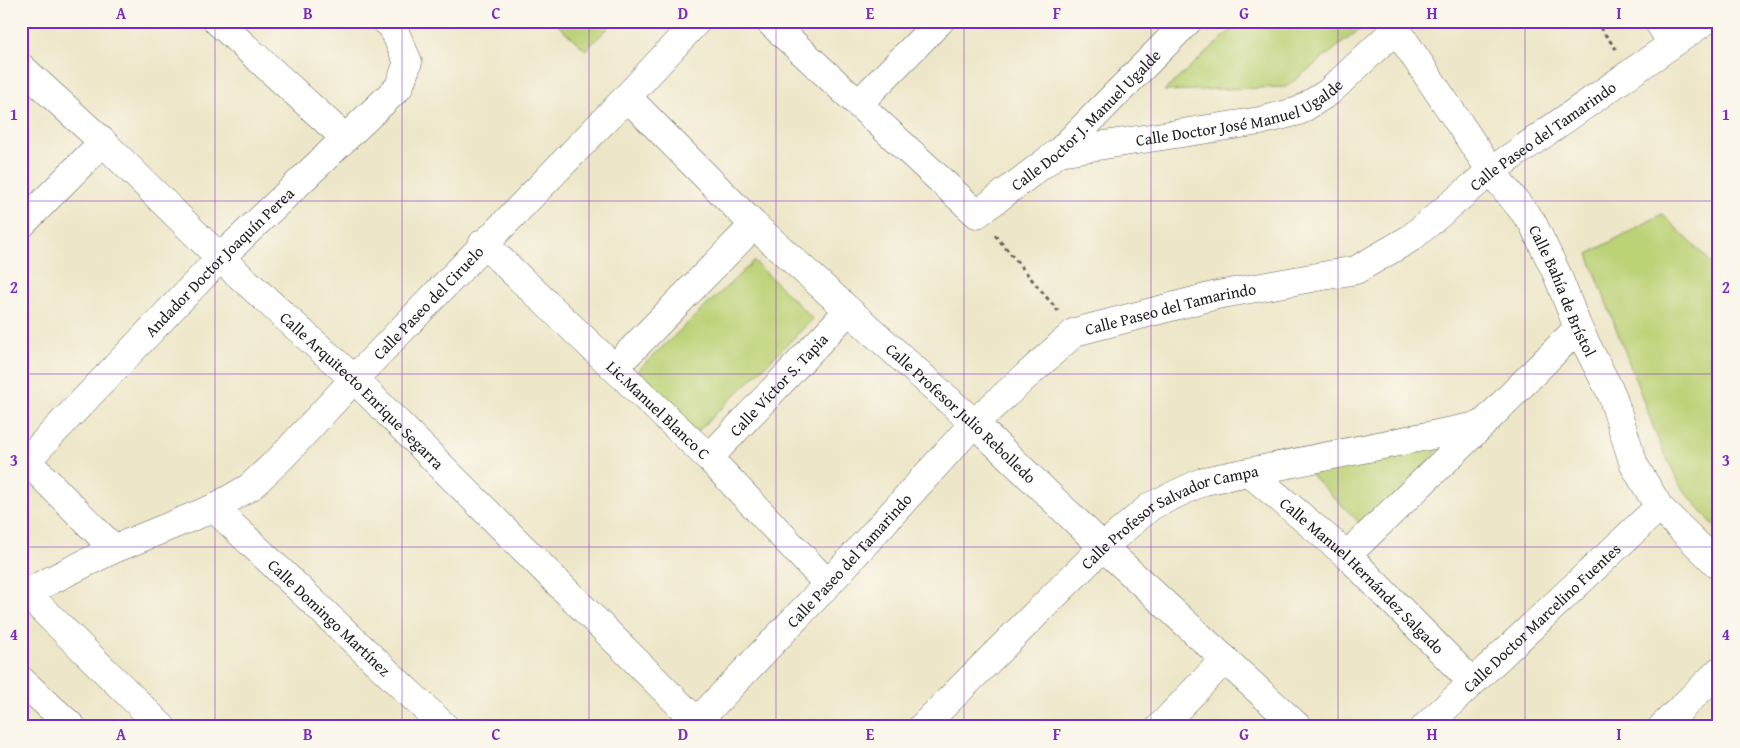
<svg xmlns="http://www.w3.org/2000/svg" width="1740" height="748" font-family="'Gentium Book Plus',serif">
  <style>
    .green { fill: #bcd277; stroke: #6c774a }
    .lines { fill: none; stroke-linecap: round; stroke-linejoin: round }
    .minor-casing { stroke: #656358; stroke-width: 29 }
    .path { stroke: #656358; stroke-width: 3; stroke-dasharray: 4 4; stroke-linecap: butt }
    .minor { stroke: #fff; stroke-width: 28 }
    .grid { fill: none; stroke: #7b2cbf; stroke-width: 1; stroke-opacity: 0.55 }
    .labels { text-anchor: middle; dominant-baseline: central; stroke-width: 5; stroke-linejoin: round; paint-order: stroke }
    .street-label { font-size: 16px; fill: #1c1c1c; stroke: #fbf7ec }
    .neatline { fill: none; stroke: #7b2cbf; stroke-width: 2 }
    .grid-label { font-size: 16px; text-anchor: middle; font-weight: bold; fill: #7b2cbf }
  </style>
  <rect width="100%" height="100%" fill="#fbf7ec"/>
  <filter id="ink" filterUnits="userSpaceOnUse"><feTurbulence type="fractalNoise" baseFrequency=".02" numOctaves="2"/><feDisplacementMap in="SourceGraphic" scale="10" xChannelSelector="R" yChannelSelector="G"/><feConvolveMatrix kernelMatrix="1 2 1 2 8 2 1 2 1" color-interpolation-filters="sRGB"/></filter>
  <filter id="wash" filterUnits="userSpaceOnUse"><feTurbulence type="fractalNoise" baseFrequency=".0096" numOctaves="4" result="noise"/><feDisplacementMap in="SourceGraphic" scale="20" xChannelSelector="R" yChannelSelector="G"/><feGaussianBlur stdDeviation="1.12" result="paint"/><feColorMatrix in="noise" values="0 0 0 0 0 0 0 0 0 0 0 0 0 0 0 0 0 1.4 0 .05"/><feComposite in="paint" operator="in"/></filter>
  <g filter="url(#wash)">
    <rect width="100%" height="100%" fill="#ede6c8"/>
    <!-- green -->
    <g class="green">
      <polygon points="553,21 615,21 586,50"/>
      <polygon points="1241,21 1366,21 1368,23 1286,87 1164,91"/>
      <polygon points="1662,214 1719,270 1719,531 1681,487 1659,442 1588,254"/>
      <polygon points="754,261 813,319 695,434 638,370"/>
      <polygon points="1446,442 1366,529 1308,472"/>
    </g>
  </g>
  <g filter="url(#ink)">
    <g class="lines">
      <!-- minor casing -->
      <g class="minor-casing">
        <g id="minor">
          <polyline points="217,21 345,138"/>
          <path id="s1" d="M 769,21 L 977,214 L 1059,152 L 1188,21"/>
          <path id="s2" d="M 1391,21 L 1491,171 L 1532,222 L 1557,274 L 1578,328 L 1612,395 L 1634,465 L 1659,507 L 1719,566"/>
          <polyline points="1658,21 1672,44"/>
          <path id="s3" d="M 21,67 L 103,142 L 220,258 L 354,379 L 696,721"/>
          <path id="s4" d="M 627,97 L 754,225 L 974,423 L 1103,547 L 1298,727"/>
          <polyline points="859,103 940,21"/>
          <path id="s5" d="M 1059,152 L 1260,121 L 1299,111 L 1329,92 L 1397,28"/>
          <polyline points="21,225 103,142"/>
          <path id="s6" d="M 483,243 L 709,458 L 828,584"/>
          <polyline points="615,367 754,225"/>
          <polyline points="21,455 114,549"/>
          <path id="s7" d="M 709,458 L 848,311"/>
          <path id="s8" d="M 27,460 L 220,258 L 399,87 L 408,62 L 392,26 L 386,21"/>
          <path id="s9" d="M 1250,473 L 1347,555 L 1472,682"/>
          <path id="s10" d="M 214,508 L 445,727"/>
          <polyline points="1347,555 1482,425 1578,328"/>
          <polyline points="21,588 162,727"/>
          <path id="s11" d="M 21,595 L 114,549 L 214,508 L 250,487 L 282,457 L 354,379 L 627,97 L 697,21"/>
          <polyline points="21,680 72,727"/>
          <path id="s12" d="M 692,727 L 828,584 L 974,423 L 1075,332 L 1217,295 L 1356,270 L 1411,238 L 1491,171 L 1705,21"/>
          <path id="s13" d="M 922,727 L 1103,547 L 1151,506 L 1204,481 L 1482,425"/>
          <polyline points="1160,727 1225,659"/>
          <path id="s14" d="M 1425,727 L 1659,507"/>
          <polyline points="1662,727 1719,671"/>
        </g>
      </g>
      <!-- path -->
      <g class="path">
        <polyline points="1595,21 1616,49"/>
        <polyline points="995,235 1058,311"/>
      </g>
      <!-- minor -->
      <use href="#minor" class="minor"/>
    </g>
  </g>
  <!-- grid -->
  <path class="grid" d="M 215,21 L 215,727M 402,21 L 402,727M 589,21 L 589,727M 776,21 L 776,727M 964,21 L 964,727M 1151,21 L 1151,727M 1338,21 L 1338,727M 1525,21 L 1525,727M 21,201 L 1719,201M 21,374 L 1719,374M 21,547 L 1719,547"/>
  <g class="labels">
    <!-- street labels -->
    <g class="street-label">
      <text stroke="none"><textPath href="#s5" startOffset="186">Calle Doctor José Manuel Ugalde</textPath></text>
      <text stroke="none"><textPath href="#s1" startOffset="428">Calle Doctor J. Manuel Ugalde</textPath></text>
      <text stroke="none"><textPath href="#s12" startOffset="1069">Calle Paseo del Tamarindo</textPath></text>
      <text stroke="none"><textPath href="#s8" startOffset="276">Andador Doctor Joaquín Perea</textPath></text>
      <text stroke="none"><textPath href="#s2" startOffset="321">Calle Bahía de Brístol</textPath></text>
      <text stroke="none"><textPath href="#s11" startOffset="510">Calle Paseo del Ciruelo</textPath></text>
      <text stroke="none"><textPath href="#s12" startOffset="649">Calle Paseo del Tamarindo</textPath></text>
      <text stroke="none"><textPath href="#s7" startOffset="101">Calle Víctor S. Tapia</textPath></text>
      <text stroke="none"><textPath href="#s3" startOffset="470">Calle Arquitecto Enrique Segarra</textPath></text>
      <text stroke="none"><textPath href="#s6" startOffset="242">Lic.Manuel Blanco C</textPath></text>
      <text stroke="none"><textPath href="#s4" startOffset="460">Calle Profesor Julio Rebolledo</textPath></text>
      <text stroke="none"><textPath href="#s13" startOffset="330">Calle Profesor Salvador Campa</textPath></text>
      <text stroke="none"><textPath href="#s12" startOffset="229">Calle Paseo del Tamarindo</textPath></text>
      <text stroke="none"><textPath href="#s9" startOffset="152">Calle Manuel Hernández Salgado</textPath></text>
      <text stroke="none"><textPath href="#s14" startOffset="160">Calle Doctor Marcelino Fuentes</textPath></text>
      <text stroke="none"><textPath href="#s10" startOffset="159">Calle Domingo Martínez</textPath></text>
    </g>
  </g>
  <!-- margin -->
  <rect width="1740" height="748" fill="none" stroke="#fbf7ec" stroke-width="55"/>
  <rect x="28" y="28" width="1684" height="692" class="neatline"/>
  <g class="grid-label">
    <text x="121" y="19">A</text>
    <text x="308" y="19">B</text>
    <text x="496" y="19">C</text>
    <text x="683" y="19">D</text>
    <text x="870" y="19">E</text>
    <text x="1057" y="19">F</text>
    <text x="1244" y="19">G</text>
    <text x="1432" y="19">H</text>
    <text x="1619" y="19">I</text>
    <text x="14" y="120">1</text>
    <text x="1726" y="120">1</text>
    <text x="14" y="293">2</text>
    <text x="1726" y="293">2</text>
    <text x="14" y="466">3</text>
    <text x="1726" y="466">3</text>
    <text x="14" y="640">4</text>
    <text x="1726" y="640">4</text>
    <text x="121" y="740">A</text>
    <text x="308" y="740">B</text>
    <text x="496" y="740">C</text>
    <text x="683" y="740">D</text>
    <text x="870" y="740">E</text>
    <text x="1057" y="740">F</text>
    <text x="1244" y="740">G</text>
    <text x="1432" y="740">H</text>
    <text x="1619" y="740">I</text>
  </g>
</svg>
